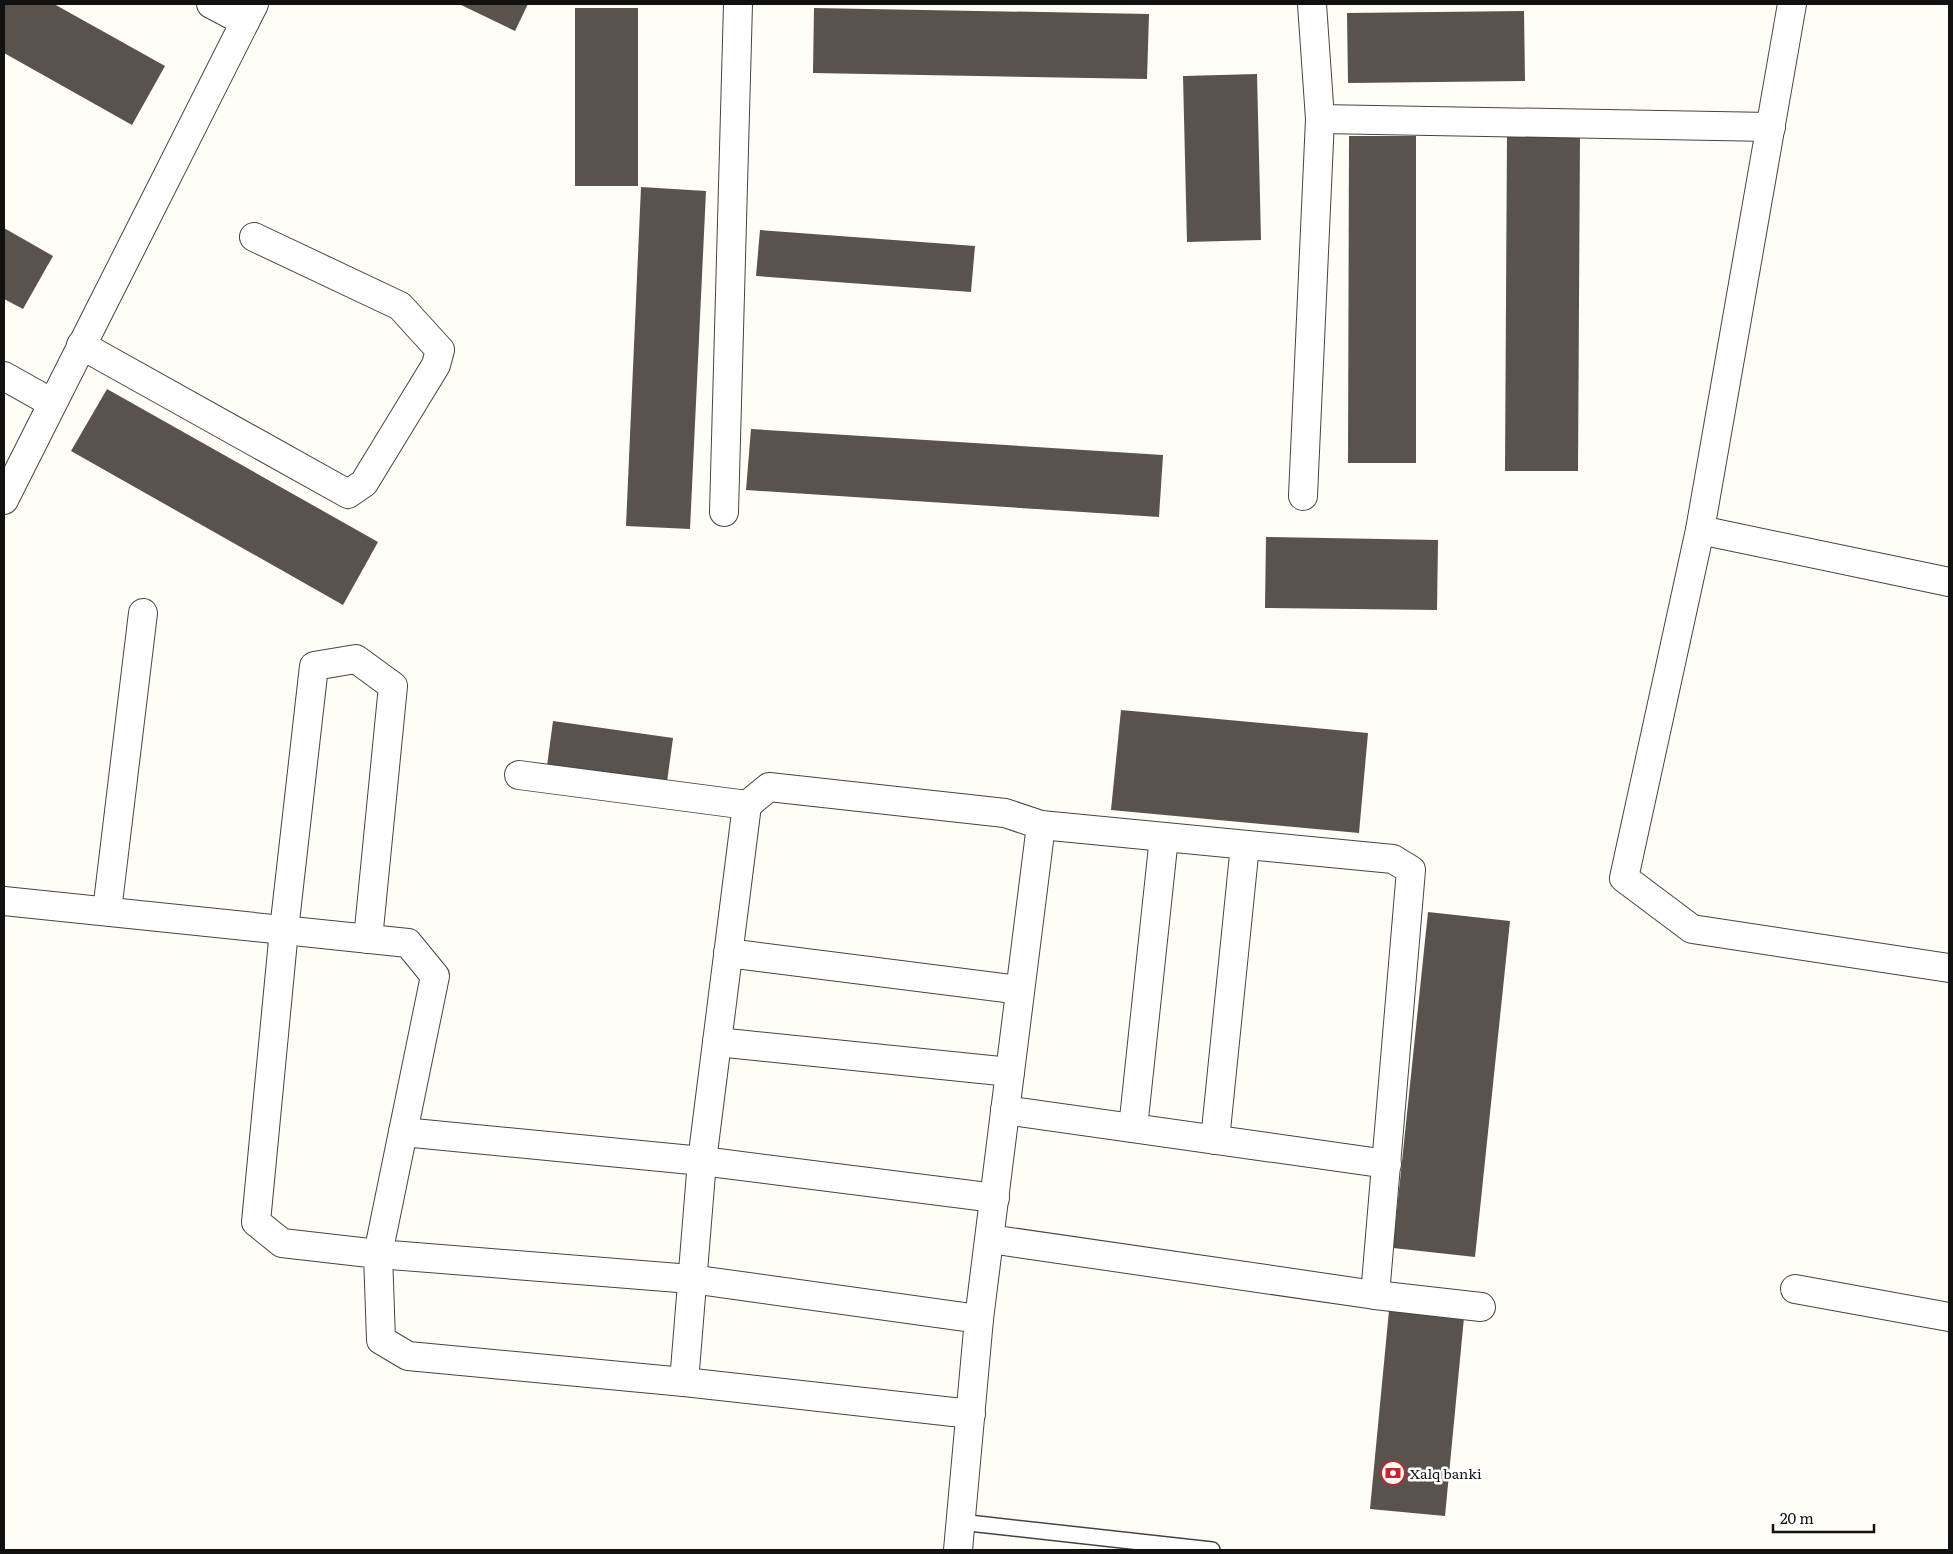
<svg xmlns="http://www.w3.org/2000/svg" width="1953" height="1554" font-family="Literata,serif">
  <style>
    .building { fill: #5a524d }
    .lines { fill: none; stroke-linecap: round; stroke-linejoin: round }
    .lane-casing { stroke: #444; stroke-width: 18 }
    .street-casing { stroke: #444; stroke-width: 30 }
    .lane { stroke: #fff; stroke-width: 15 }
    .street { stroke: #fff; stroke-width: 28 }
    .labels { text-anchor: middle; dominant-baseline: central; stroke-width: 5; stroke-linejoin: round; paint-order: stroke }
    .poi-label { font-size: 14px; fill: #111; stroke: #fff; text-anchor: start }
  </style>
  <rect width="100%" height="100%" fill="#fffdf5"/>
  <!-- building -->
  <g class="building">
    <polygon points="4,4 54,4 165,66 132,125 4,53"/>
    <polygon points="459,4 528,4 515,31"/>
    <rect x="575" y="8" width="63" height="178"/>
    <polygon points="814,8 1149,14 1147,79 813,73"/>
    <polygon points="1524,11 1525,81 1348,83 1347,13"/>
    <polygon points="1257,74 1261,240 1187,242 1183,76"/>
    <polygon points="1507,133 1580,134 1578,471 1505,471"/>
    <polygon points="1349,136 1416,136 1416,463 1348,463"/>
    <polygon points="641,187 706,191 690,529 626,526"/>
    <polygon points="4,228 53,256 23,309 4,299"/>
    <polygon points="760,230 975,246 971,292 756,276"/>
    <polygon points="107,389 378,542 343,605 71,451"/>
    <polygon points="751,429 1163,455 1159,517 746,490"/>
    <polygon points="1266,537 1438,540 1437,610 1265,608"/>
    <polygon points="1121,710 1368,733 1359,833 1111,810"/>
    <polygon points="553,721 673,738 667,782 547,766"/>
    <polygon points="1428,912 1510,921 1475,1257 1393,1248"/>
    <polygon points="1390,1300 1465,1307 1445,1516 1370,1509"/>
  </g>
  <g class="lines">
    <!-- lane casing -->
    <g class="lane-casing">
      <polyline id="lane" points="960,1522 1212,1550"/>
    </g>
    <!-- street casing -->
    <g class="street-casing">
      <g id="street">
        <polyline points="211,4 245,22"/>
        <polyline points="1792,4 1700,530 1624,878 1692,929 1949,968"/>
        <polyline points="1320,119 1771,127"/>
        <polyline points="81,345 348,494 364,483 436,365 440,350 400,306 254,237"/>
        <polyline points="4,376 52,403"/>
        <polyline points="1303,496 1320,119 1312,4"/>
        <polyline points="4,500 254,4"/>
        <polyline points="724,512 738,4"/>
        <polyline points="1700,530 1949,582"/>
        <polyline points="519,775 747,805"/>
        <polyline points="4,901 408,943 435,976 378,1254 691,1279 979,1319"/>
        <polyline points="107,911 143,613"/>
        <polyline points="368,939 393,686 356,659 314,666 284,930 256,1222 282,1243 378,1254 381,1340 408,1356 684,1382 971,1414"/>
        <polyline points="728,953 1020,990"/>
        <polyline points="717,1042 1010,1072"/>
        <polyline points="1005,1110 1387,1164"/>
        <polyline points="1133,1128 1164,837"/>
        <polyline points="403,1132 702,1161 995,1198"/>
        <polyline points="1215,1140 1245,845"/>
        <polyline points="990,1239 1375,1295 1481,1307"/>
        <polyline points="1795,1289 1949,1317"/>
        <polyline points="684,1382 702,1161 747,805 769,787 1005,813 1041,825 1393,859 1411,870 1375,1295"/>
        <polyline points="958,1550 979,1319 1041,825"/>
      </g>
    </g>
    <!-- lane -->
    <use href="#lane" class="lane"/>
    <!-- street -->
    <use href="#street" class="street"/>
  </g>
  <!-- icons -->
  <defs>
    <g id="bank-ring" transform="scale(1.25)"><circle r="9.5" fill="#fff" stroke="#c4262e" stroke-width="1.5"/><path d="M-6-4H6V4H-6ZM0-2.3a2.3 2.3 0 1 0 0 4.6a2.3 2.3 0 1 0 0-4.6Z" fill="#c4262e"/></g>
  </defs>
  <g fill-rule="evenodd">
    <use href="#bank-ring" x="1393" y="1473"/>
  </g>
  <g class="labels">
    <!-- poi labels -->
    <g class="poi-label">
      <text x="1410" y="1473">Xalq banki</text>
    </g>
  </g>
  <!-- border -->
  <rect width="1953" height="1554" fill="none" stroke="#111111" stroke-width="10"/>
  <!-- scale -->
  <path d="M1773 1524v8h101v-8" fill="none" stroke="#111111" stroke-width="2.5"/>
  <text x="1780" y="1524" font-size="15" fill="#111111" stroke="#ffffff" stroke-width="4" paint-order="stroke">20 m</text>
</svg>
